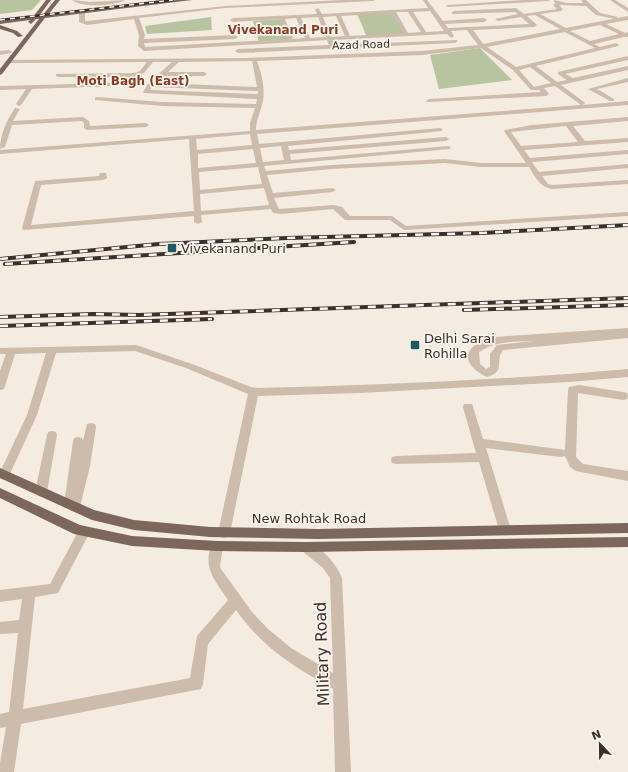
<svg xmlns="http://www.w3.org/2000/svg" width="628" height="772" font-family="'DejaVu Sans',sans-serif">
  <style>
    .green { fill: #b8c4a0 }
    .lines { fill: none; stroke-linecap: round; stroke-linejoin: round }
    .minor { fill: #cdbbac; fill-rule: evenodd }
    .major { fill: #7d675c; fill-rule: evenodd }
    .rail-far1-casing { stroke: #3b302b; stroke-width: 2.5 }
    .rail-casing { stroke: #3b302b; stroke-width: 4 }
    .rail-far1 { stroke: #fbf5ee; stroke-width: 1.5; stroke-dasharray: 5; stroke-linecap: butt }
    .rail { stroke: #fbf5ee; stroke-width: 2.5; stroke-dasharray: 8; stroke-linecap: butt }
    .poi-dot { fill: #1f5a5e; stroke: #fbf5ee; stroke-width: 1.5 }
    .labels { text-anchor: middle; dominant-baseline: central; stroke-width: 3.5; stroke-linejoin: round; paint-order: stroke }
    .far-street-label { font-size: 11px; fill: #3b302b; stroke: #fbf5ee }
    .far-neighbourhood-label { font-size: 12px; font-weight: bold; fill: #8c3b22; stroke: #fbf5ee }
    .poi-label { font-size: 13px; fill: #3b302b; stroke: #fbf5ee; text-anchor: start }
    .street-label { font-size: 13px; fill: #3b302b; stroke: #fbf5ee }
    .near-street-label { font-size: 16px; fill: #3b302b; stroke: #fbf5ee }
  </style>
  <rect width="100%" height="100%" fill="#f4ebe1"/>
  <!-- green -->
  <g class="green">
    <polygon points="0,0 41,0 32,10 0,14"/>
    <polygon points="391,11 405,34 367,37 357,14"/>
    <polygon points="211,17 212,30 147,34 145,26"/>
    <polygon points="282,19 290,40 259,42 253,21"/>
    <polygon points="480,48 512,80 439,89 430,55"/>
  </g>
  <g class="lines">
    <!-- minor -->
    <g class="minor">
      <path d="M 72,0 L 90,2 L 125,0 C 115,6 81,8 72,0 Z"/>
      <path d="M 342,0 L 375,0 L 373,1 L 225,8 L 139,18 L 145,35 L 144,39 L 235,35 L 238,37 L 235,39 L 144,43 L 145,47 L 288,39 L 280,19 L 233,22 L 230,20 L 233,18 L 317,14 L 315,10 L 318,8 L 322,14 L 428,8 L 423,0 L 427,0 L 443,21 L 484,18 L 487,20 L 484,22 L 445,24 L 448,28 L 529,24 L 521,17 L 498,21 L 495,19 L 518,14 L 515,12 L 452,14 L 452,12 L 454,11 L 516,8 L 524,14 L 557,9 L 553,5 L 556,3 L 554,2 L 554,0 L 567,3 L 583,3 L 581,0 L 586,0 L 600,13 L 618,17 L 615,19 L 596,15 L 586,6 C 577,6 567,5 559,5 L 563,9 L 561,11 L 540,14 L 566,28 L 628,16 L 628,20 L 606,24 L 625,33 L 628,32 L 628,37 L 624,37 L 594,44 L 600,47 L 616,43 L 619,45 L 618,46 L 536,66 L 557,82 L 567,80 L 558,74 L 558,72 L 628,56 L 628,60 L 565,74 L 573,78 L 628,66 L 628,70 L 561,85 L 584,102 L 585,103 L 583,105 L 628,101 L 628,105 L 257,134 L 259,144 L 440,128 L 442,129 L 442,131 L 288,146 L 289,150 L 446,137 L 449,139 L 446,141 L 290,154 L 291,160 L 448,146 L 451,148 L 450,149 L 264,166 L 266,171 L 332,165 L 445,159 L 481,163 L 526,163 L 504,131 L 505,130 L 532,125 L 628,117 L 628,121 L 573,126 L 585,141 L 628,138 L 628,142 L 524,150 L 530,158 L 628,150 L 628,154 L 532,162 L 539,172 L 628,164 L 628,168 L 542,176 L 548,184 L 552,185 L 628,180 L 628,184 L 552,189 C 539,187 535,176 529,167 L 481,167 L 445,163 L 332,169 L 267,175 L 273,193 L 332,188 L 336,190 L 332,192 L 274,198 L 279,209 L 334,205 L 342,207 L 350,216 L 392,216 L 406,226 L 628,212 L 628,216 L 404,230 L 390,220 L 345,220 L 333,209 L 281,214 L 273,213 L 271,209 L 201,215 L 202,222 L 198,224 L 194,222 L 194,216 L 23,230 L 22,228 L 35,181 L 99,176 L 100,173 L 106,173 L 107,178 L 103,180 L 41,185 L 31,225 L 194,211 L 189,139 L 0,154 L 0,150 L 250,131 L 250,123 L 255,108 L 162,106 L 95,100 L 95,98 L 97,97 L 162,102 L 256,104 L 257,99 L 144,93 L 143,92 L 148,84 L 172,62 L 153,62 L 144,73 L 135,77 L 58,77 L 56,76 L 56,74 L 134,73 L 140,71 L 147,62 L 10,63 L 8,62 L 8,60 L 246,58 L 422,51 L 478,45 L 467,30 L 451,31 L 454,36 L 451,38 L 447,34 L 333,40 L 335,45 L 457,40 L 457,42 L 455,43 L 238,53 L 235,51 L 238,49 L 329,45 L 327,40 L 144,51 L 138,46 L 139,35 L 134,19 L 87,25 L 79,22 L 79,13 L 82,11 L 85,13 L 85,21 L 87,21 L 225,6 ZM 430,11 L 444,31 L 426,32 L 413,12 ZM 396,12 L 408,12 L 421,32 L 408,33 ZM 391,13 L 403,33 L 350,36 L 341,16 ZM 535,15 L 560,29 L 483,44 L 473,30 L 534,27 L 537,25 L 536,24 L 527,16 ZM 336,16 L 345,36 L 331,37 L 323,17 ZM 318,17 L 326,37 L 310,38 L 301,18 ZM 296,18 L 305,38 L 293,39 L 285,19 ZM 600,25 L 619,34 L 590,41 L 570,31 ZM 565,32 L 595,48 L 516,67 L 487,47 ZM 481,48 L 513,70 L 531,90 L 539,90 L 541,92 L 429,99 L 426,101 L 427,102 L 546,96 L 549,94 L 544,88 L 555,86 L 581,105 L 256,130 C 256,121 260,113 262,105 C 266,91 262,75 257,61 L 422,55 ZM 252,61 L 257,87 L 155,83 L 164,76 L 204,76 L 207,74 L 204,72 L 168,72 L 179,62 ZM 530,67 L 551,83 L 534,87 L 519,70 ZM 152,87 L 258,91 L 258,94 L 150,90 ZM 566,126 L 578,142 L 521,146 L 511,132 ZM 250,134 L 252,145 L 197,150 L 196,139 ZM 281,146 L 284,160 L 263,162 L 260,148 ZM 253,149 L 256,163 L 198,168 L 198,154 ZM 258,167 L 262,184 L 200,190 L 199,172 ZM 264,188 L 269,205 L 201,211 L 200,194 Z"/>
      <polygon points="523,0 550,0 548,1 448,7 446,6 448,5"/>
      <polygon points="610,0 615,0 628,8 628,12"/>
      <polygon points="9,50 12,52 11,53 0,55 0,51"/>
      <polygon points="628,78 628,82 597,89 614,99 614,101 610,101 588,89"/>
      <polygon points="114,83 116,84 116,86 32,89 21,105 19,106 16,104 26,89 0,90 0,86"/>
      <path d="M 15,108 L 20,109 L 13,121 L 83,117 L 89,121 L 90,126 L 146,123 L 149,125 L 146,127 L 87,130 L 84,128 L 84,123 L 82,121 L 12,125 L 5,147 L 0,149 C 0,134 7,120 15,108 Z"/>
      <path d="M 628,328 L 628,338 L 503,350 C 494,361 507,371 487,377 C 477,373 460,360 472,348 C 477,342 487,339 495,337 ZM 534,341 L 497,345 L 490,354 L 490,367 L 486,369 L 480,364 L 479,352 C 497,340 513,342 534,341 Z"/>
      <path d="M 136,345 L 192,364 L 251,387 L 259,388 C 382,385 505,380 628,369 L 628,377 L 569,382 L 360,393 L 258,396 L 230,533 L 228,537 L 224,538 L 220,537 L 218,533 L 248,394 L 186,368 L 135,351 L 56,353 L 37,415 L 8,478 L 4,480 L 0,478 L 0,472 L 27,415 L 46,353 L 15,354 L 5,386 L 4,389 L 0,390 L 0,371 L 6,354 L 0,354 L 0,348 Z"/>
      <polygon points="579,385 623,392 627,393 628,396 627,399 623,400 578,393 576,457 583,464 628,471 628,481 576,471 570,467 565,456 561,457 486,448 511,530 509,534 505,535 501,534 499,530 479,462 396,464 392,463 391,460 392,457 396,456 476,453 463,407 464,404 472,404 473,407 483,439 565,450 568,390 569,387"/>
      <polygon points="91,423 95,424 96,427 90,466 80,507 78,510 74,512 70,510 68,507 70,501 67,500 65,497 73,441 74,438 78,437 82,438 83,441 87,424"/>
      <polygon points="52,431 56,432 57,435 47,492 45,495 41,497 37,495 35,492 47,435 48,432"/>
      <path d="M 84,527 L 88,528 L 90,532 L 58,593 L 35,597 L 23,709 L 190,678 L 197,636 L 228,600 C 215,580 201,567 213,542 L 217,541 L 221,542 L 223,546 L 220,566 L 221,569 L 252,612 L 267,628 L 291,648 L 333,673 L 330,578 L 323,568 L 302,551 L 300,547 L 302,543 L 306,542 C 323,548 335,562 342,578 L 351,772 L 335,772 L 333,689 C 293,666 264,649 236,610 L 208,644 L 203,684 L 201,689 L 21,724 L 14,772 L 0,772 L 0,763 L 6,727 L 0,728 L 0,714 L 9,712 L 18,633 L 0,634 L 0,622 L 19,620 L 22,599 L 0,602 L 0,590 L 50,584 L 80,528 Z"/>
    </g>
    <!-- major -->
    <g class="major">
      <polygon points="46,0 51,0 39,16 42,16 55,0 60,0 48,15 177,0 192,0 45,18 2,74 0,75 0,69 39,19 36,19 31,24 28,22 30,20 0,24 0,20 33,17"/>
      <polygon points="0,25 17,31 23,36 18,37 13,33 0,29"/>
      <polygon points="0,468 94,510 134,520 210,527 318,529 628,523 628,533 318,539 210,537 134,530 92,520 0,478"/>
      <polygon points="0,488 80,525 132,536 217,541 306,542 628,537 628,547 306,552 217,551 132,546 74,534 0,498"/>
    </g>
    <!-- rail-far1 casing -->
    <g class="rail-far1-casing">
      <polyline id="rail-far1" points="0,20 173,0"/>
    </g>
    <!-- rail casing -->
    <g class="rail-casing">
      <g id="rail">
        <polyline points="0,259 159,244 287,238 482,233 628,225"/>
        <polyline points="5,264 354,242"/>
        <polyline points="464,310 628,305"/>
        <polyline points="0,317 93,314 139,315 628,298"/>
        <polyline points="0,326 212,319"/>
      </g>
    </g>
    <!-- rail-far1 -->
    <use href="#rail-far1" class="rail-far1"/>
    <!-- rail -->
    <use href="#rail" class="rail"/>
  </g>
  <!-- markers -->
  <g class="poi-dot">
    <rect x="167" y="243" width="10" height="10" rx="2"/>
    <rect x="410" y="340" width="10" height="10" rx="2"/>
  </g>
  <g class="labels">
    <!-- far-street labels -->
    <g class="far-street-label">
      <text transform="translate(361 45) rotate(-2)">Azad Road</text>
    </g>
    <!-- far-neighbourhood labels -->
    <g class="far-neighbourhood-label">
      <text x="283" y="30">Vivekanand Puri</text>
      <text x="133" y="81">Moti Bagh (East)</text>
    </g>
    <!-- poi labels -->
    <g class="poi-label">
      <text x="181" y="248">Vivekanand Puri</text>
      <text x="424" y="338">Delhi Sarai<tspan x="424" dy="15">Rohilla</tspan></text>
    </g>
    <!-- street labels -->
    <g class="street-label">
      <text x="309" y="518">New Rohtak Road</text>
    </g>
    <!-- near-street labels -->
    <g class="near-street-label">
      <text transform="translate(322 654) rotate(-92)">Military Road</text>
    </g>
  </g>
  <!-- north arrow -->
  <g transform="translate(600 744) rotate(338)" stroke="#fbf5ee" stroke-width="3" paint-order="stroke">
  <path d="M0-3L7 15L0 10L-7 15Z" fill="#3b302b"/>
  <text y="-6" font-size="11" font-weight="bold" text-anchor="middle" fill="#3b302b">N</text>
  </g>
</svg>
